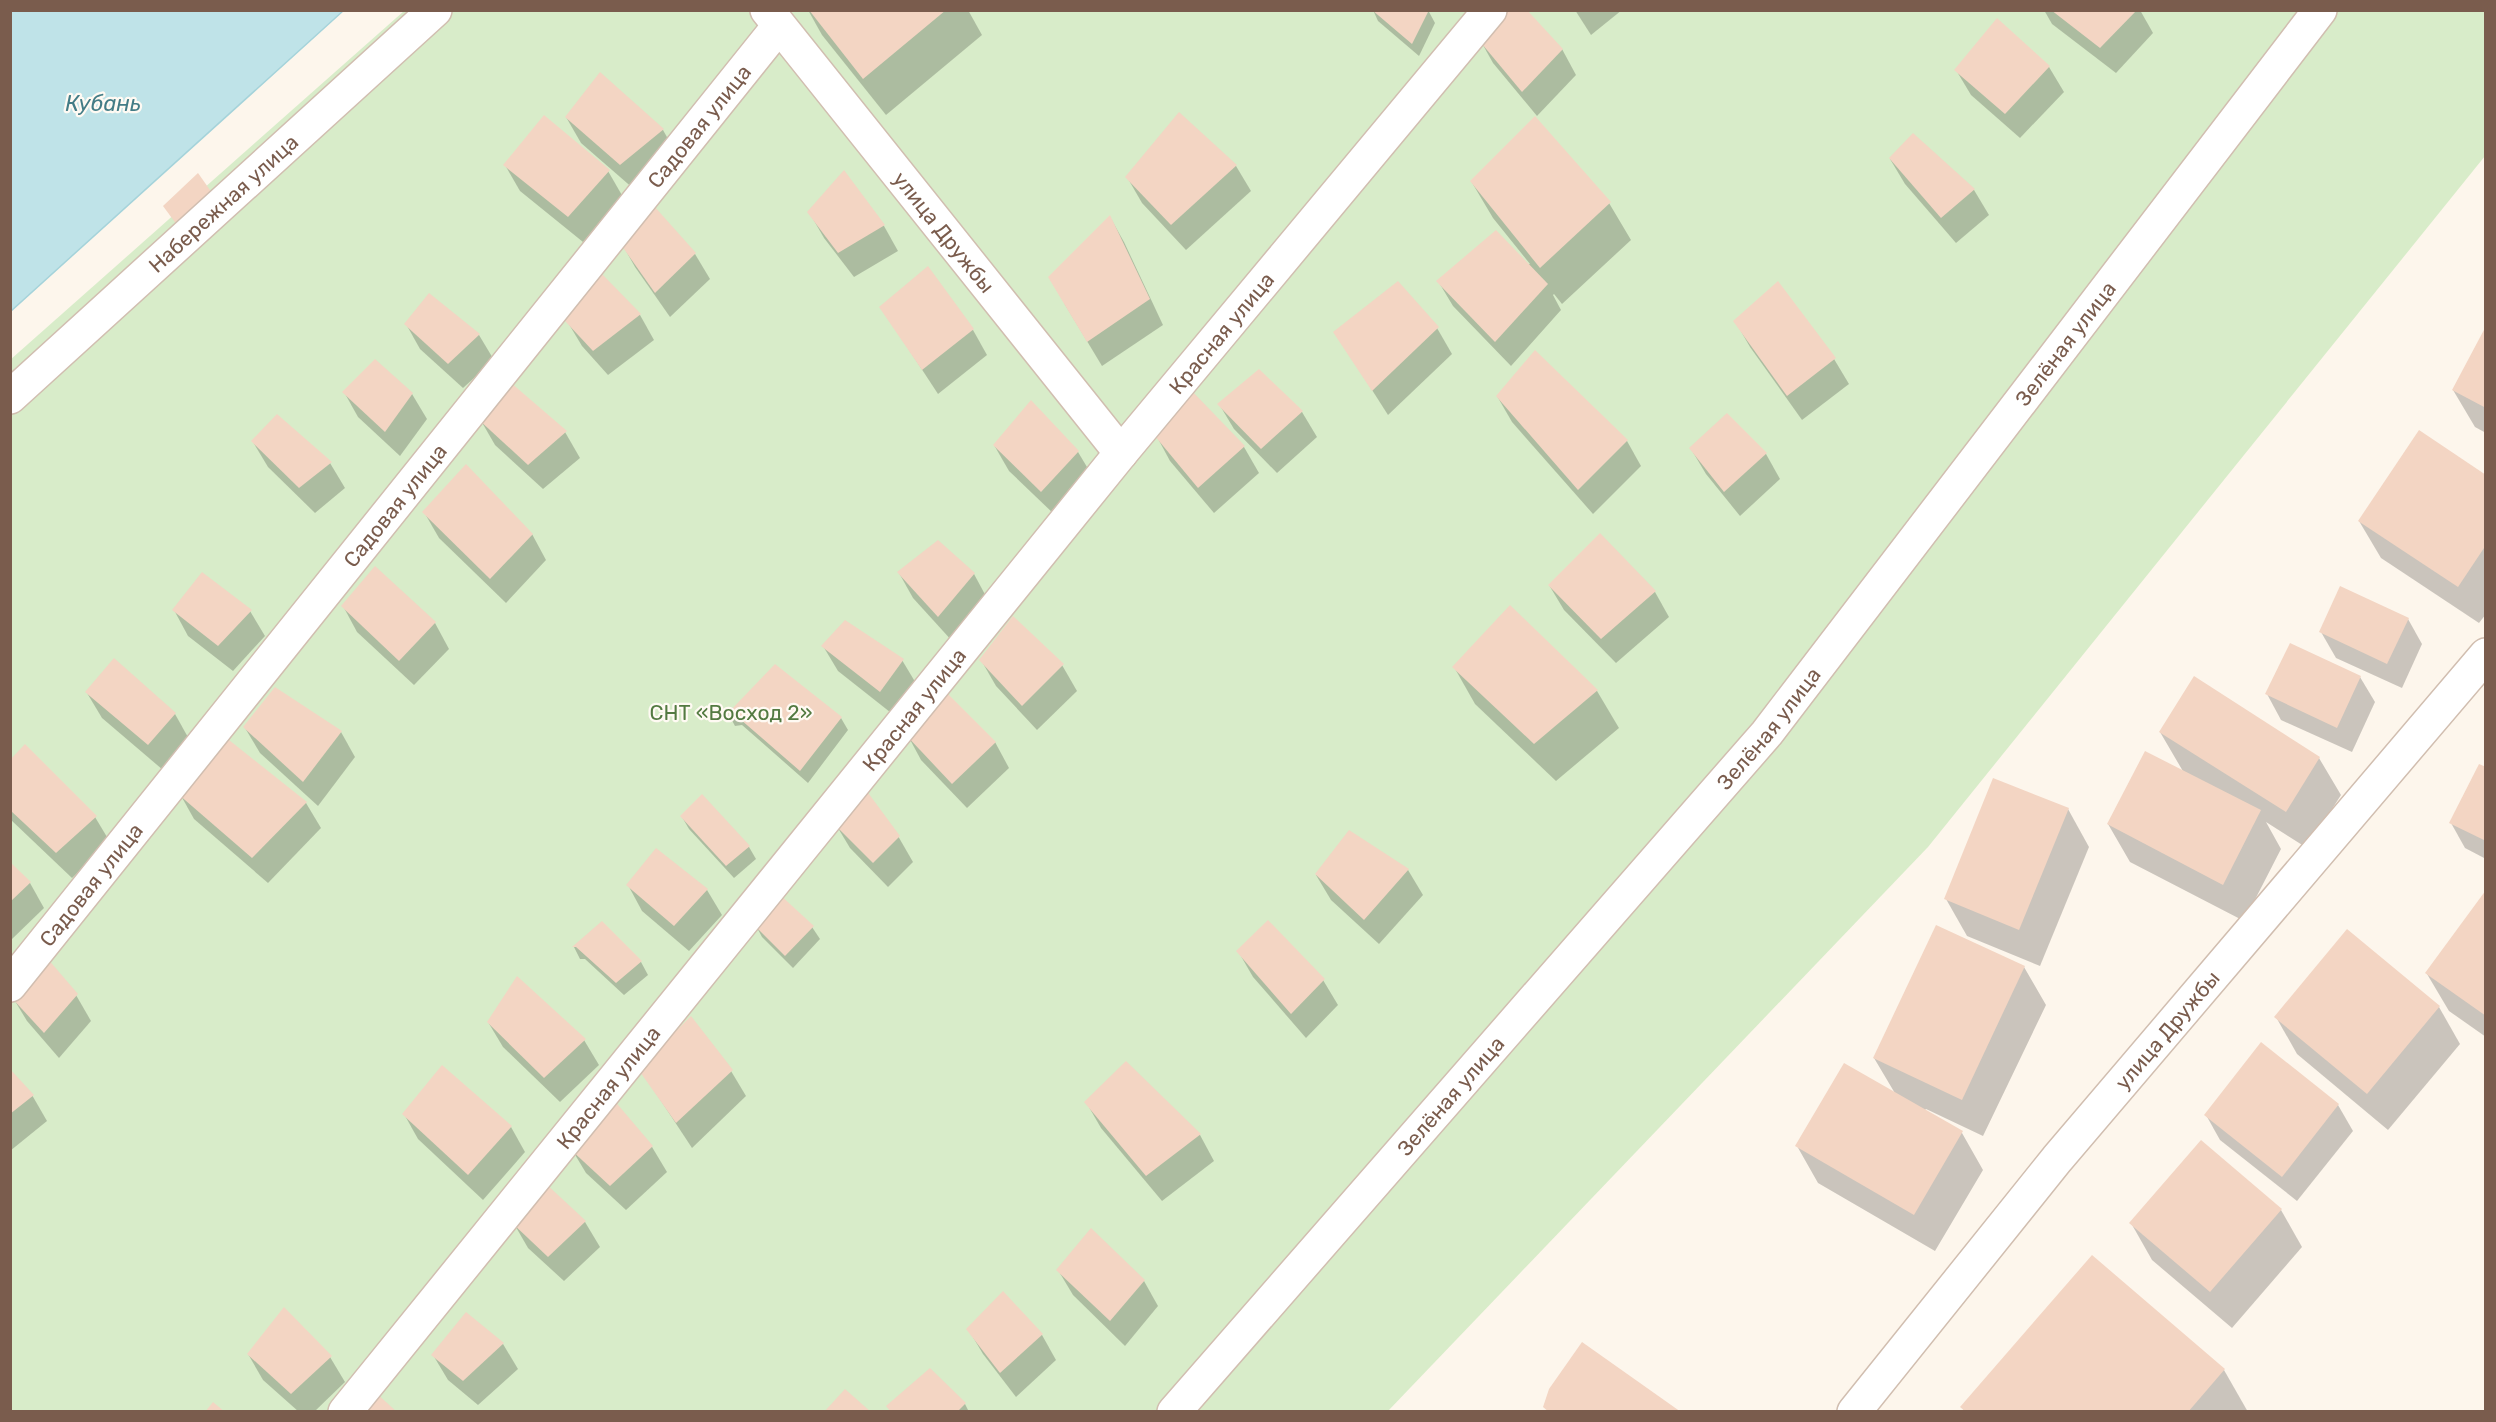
<svg xmlns="http://www.w3.org/2000/svg" width="2496" height="1422" font-family="Rubik,sans-serif">
  <style>
    .green { fill: #d8ecc9 }
    .water { fill: #bfe3e8; stroke: #a5d3da; stroke-width: 1.5 }
    .shadow { fill: #0003 }
    .building { fill: #f3d5c3 }
    .lines { fill: none; stroke-linecap: round; stroke-linejoin: round }
    .minor-casing { stroke: #d1beb0; stroke-width: 36 }
    .minor { stroke: #fff; stroke-width: 33 }
    .labels { text-anchor: middle; dominant-baseline: central; stroke-width: 4.5; stroke-linejoin: round; paint-order: stroke }
    .street-label { font-size: 21px; fill: #7a5c4d; stroke: #fffaf3 }
    .park-label { font-size: 21px; fill: #537a41; stroke: #fffaf3 }
    .water-label { font-size: 22px; font-style: italic; fill: #437c86; stroke: #fffaf3 }
  </style>
  <rect width="100%" height="100%" fill="#fdf6ec"/>
  <!-- green -->
  <polygon class="green" points="404,11 2485,11 2485,156 1928,847 1388,1411 11,1411 10,360"/>
  <!-- water -->
  <polygon class="water" points="11,10 343,10 343,11 11,311"/>
  <!-- shadow -->
  <g class="shadow">
    <polygon points="808,10 968,10 982,35 886,115 822,35"/>
    <polygon points="1373,10 1428,10 1435,23 1419,56 1378,21"/>
    <polygon points="1575,10 1622,10 1591,35"/>
    <polygon points="2044,10 2140,10 2153,33 2116,73 2052,24"/>
    <polygon points="1479,38 1562,49 1576,75 1537,116 1493,63"/>
    <polygon points="2049,67 2064,92 2020,138 1971,95 1956,70"/>
    <polygon points="1179,114 1236,166 1251,191 1186,250 1142,203 1127,177"/>
    <polygon points="566,117 663,130 677,155 635,190 581,143"/>
    <polygon points="1890,159 1974,190 1989,215 1956,243 1905,184"/>
    <polygon points="505,165 608,171 623,197 583,242 520,191"/>
    <polygon points="844,172 884,226 898,251 854,277 824,238 809,212"/>
    <polygon points="1471,181 1609,203 1631,240 1562,304 1554,294 1553,295 1561,310 1511,366 1453,306 1438,281 1530,264 1493,218"/>
    <polygon points="1110,217 1124,242 1163,325 1102,366 1064,303"/>
    <polygon points="621,242 695,254 710,279 670,317 635,267"/>
    <polygon points="602,276 640,315 654,340 608,375 582,346 567,321"/>
    <polygon points="429,295 479,335 494,360 463,388 420,349 406,324"/>
    <polygon points="881,307 973,330 987,355 938,394"/>
    <polygon points="1735,321 1834,359 1849,384 1802,420 1750,347"/>
    <polygon points="1437,328 1452,354 1388,415 1335,332"/>
    <polygon points="2486,329 2486,433 2475,427 2453,390"/>
    <polygon points="1191,391 1244,447 1259,473 1214,513 1170,461 1156,435"/>
    <polygon points="344,392 412,394 427,419 400,456 358,417"/>
    <polygon points="1497,396 1627,441 1641,466 1593,514 1512,422"/>
    <polygon points="1219,404 1302,412 1317,437 1277,473 1234,429"/>
    <polygon points="1727,415 1766,454 1780,479 1740,516 1706,474 1691,449"/>
    <polygon points="480,419 565,432 580,458 543,489 495,445"/>
    <polygon points="253,442 330,463 345,488 315,513 268,467"/>
    <polygon points="994,445 1078,452 1093,477 1056,516 1009,471"/>
    <polygon points="2486,477 2486,614 2479,623 2381,558 2359,521"/>
    <polygon points="424,512 532,534 546,560 506,603 439,538"/>
    <polygon points="1600,535 1655,592 1669,617 1616,663 1564,610 1549,585"/>
    <polygon points="899,573 974,574 988,600 953,642 913,598"/>
    <polygon points="343,606 435,623 449,649 414,685 357,632"/>
    <polygon points="1510,607 1597,691 1619,728 1556,781 1475,704 1454,667"/>
    <polygon points="174,610 250,611 265,636 233,671 188,636"/>
    <polygon points="2408,619 2422,644 2402,688 2336,658 2321,632"/>
    <polygon points="823,646 902,660 917,685 895,716 838,671"/>
    <polygon points="981,660 1062,665 1077,691 1037,730 996,686"/>
    <polygon points="775,666 841,718 848,730 808,783 742,725 735,726 729,715"/>
    <polygon points="2360,677 2375,702 2352,752 2281,720 2267,694"/>
    <polygon points="87,693 175,714 189,739 163,770 102,718"/>
    <polygon points="245,728 341,732 355,757 318,806 260,753"/>
    <polygon points="2160,732 2319,758 2341,795 2307,848 2266,822 2281,849 2244,921 2130,862 2108,824 2184,773"/>
    <polygon points="907,734 995,742 1009,768 967,808 921,760"/>
    <polygon points="10,762 95,817 110,842 72,878 10,819"/>
    <polygon points="2486,768 2486,859 2465,848 2451,823"/>
    <polygon points="180,794 306,803 321,828 268,883 194,819"/>
    <polygon points="2068,809 2089,847 2040,966 1967,936 1946,899"/>
    <polygon points="682,817 749,847 756,859 734,878 689,829"/>
    <polygon points="835,823 898,836 913,862 888,887 850,848"/>
    <polygon points="1350,832 1408,870 1423,895 1379,944 1331,900 1316,875"/>
    <polygon points="10,864 30,883 44,908 10,941"/>
    <polygon points="628,885 707,890 722,915 689,951 642,911"/>
    <polygon points="2486,893 2486,1037 2449,1011 2427,974"/>
    <polygon points="602,923 641,962 648,975 624,995 585,959 580,959 574,947"/>
    <polygon points="755,924 812,927 820,939 793,968 762,937"/>
    <polygon points="1238,951 1323,980 1338,1005 1306,1038 1253,977"/>
    <polygon points="2024,967 2046,1005 1983,1136 1926,1109 1924,1111 1962,1133 1983,1170 1935,1251 1818,1183 1797,1146 1896,1095 1874,1058"/>
    <polygon points="76,995 91,1021 59,1058 27,1021 12,996"/>
    <polygon points="2439,1007 2460,1044 2388,1130 2297,1054 2276,1017"/>
    <polygon points="488,1022 584,1040 599,1065 560,1102 503,1047"/>
    <polygon points="2261,1044 2338,1105 2353,1131 2297,1201 2220,1140 2206,1115"/>
    <polygon points="1126,1063 1200,1135 1214,1161 1162,1201 1101,1128 1086,1102"/>
    <polygon points="640,1069 731,1071 746,1096 692,1148"/>
    <polygon points="10,1071 32,1095 47,1121 10,1151"/>
    <polygon points="404,1114 511,1127 525,1152 483,1200 418,1139"/>
    <polygon points="652,1147 667,1172 626,1210 586,1173 571,1148"/>
    <polygon points="2281,1210 2302,1247 2232,1328 2152,1260 2131,1223"/>
    <polygon points="513,1222 585,1222 600,1247 564,1281 528,1248"/>
    <polygon points="1058,1270 1144,1281 1158,1306 1125,1346 1073,1295"/>
    <polygon points="968,1329 1042,1335 1056,1360 1016,1397 983,1354"/>
    <polygon points="503,1344 518,1369 478,1405 448,1380 433,1355"/>
    <polygon points="248,1354 330,1357 345,1382 314,1412 299,1412 263,1380"/>
    <polygon points="930,1370 965,1404 969,1412 891,1412"/>
    <polygon points="2224,1370 2248,1412 1965,1412 1962,1407"/>
  </g>
  <!-- building -->
  <g class="building">
    <polygon points="809,10 946,10 863,79"/>
    <polygon points="1372,10 1429,10 1412,44"/>
    <polygon points="1500,10 1527,10 1563,49 1522,92 1477,38"/>
    <polygon points="2051,10 2137,10 2100,48"/>
    <polygon points="1997,18 2050,66 2005,114 1954,70"/>
    <polygon points="600,72 664,129 620,165 565,117"/>
    <polygon points="1179,112 1237,165 1171,225 1125,177"/>
    <polygon points="544,115 610,170 568,217 503,165"/>
    <polygon points="1535,116 1611,202 1540,268 1470,181"/>
    <polygon points="1913,133 1975,189 1941,218 1889,158"/>
    <polygon points="844,170 885,225 838,253 807,212"/>
    <polygon points="198,173 217,200 180,229 163,206"/>
    <polygon points="654,206 696,253 655,293 619,242"/>
    <polygon points="1110,215 1150,299 1087,342 1048,277"/>
    <polygon points="1496,230 1548,284 1495,342 1436,281"/>
    <polygon points="928,266 974,329 922,370 879,307"/>
    <polygon points="602,274 641,314 593,351 565,321"/>
    <polygon points="1398,281 1439,327 1372,391 1333,332"/>
    <polygon points="1778,281 1836,358 1787,396 1733,321"/>
    <polygon points="429,293 480,334 448,364 404,324"/>
    <polygon points="2486,326 2486,408 2452,390"/>
    <polygon points="1535,350 1628,440 1578,490 1496,396"/>
    <polygon points="375,359 413,393 385,432 342,392"/>
    <polygon points="1259,369 1303,411 1261,449 1217,404"/>
    <polygon points="510,382 567,431 528,465 478,419"/>
    <polygon points="1190,389 1245,446 1198,488 1154,435"/>
    <polygon points="1031,400 1079,451 1041,492 993,445"/>
    <polygon points="1727,413 1767,453 1724,492 1689,448"/>
    <polygon points="277,414 332,462 299,488 251,441"/>
    <polygon points="2419,430 2486,475 2486,545 2458,587 2358,521"/>
    <polygon points="466,464 533,534 490,579 422,512"/>
    <polygon points="1600,533 1656,591 1601,639 1548,585"/>
    <polygon points="938,540 975,573 938,617 897,572"/>
    <polygon points="375,566 436,622 399,661 341,606"/>
    <polygon points="202,572 252,610 218,646 172,610"/>
    <polygon points="2340,586 2409,618 2387,664 2319,632"/>
    <polygon points="1510,605 1598,690 1534,744 1452,667"/>
    <polygon points="1013,616 1064,664 1022,706 979,660"/>
    <polygon points="845,620 904,659 880,692 821,646"/>
    <polygon points="2290,643 2361,676 2337,728 2265,694"/>
    <polygon points="114,658 176,713 148,745 85,692"/>
    <polygon points="775,664 842,717 800,771 733,713 727,714"/>
    <polygon points="2194,676 2320,757 2286,812 2159,732"/>
    <polygon points="275,687 342,731 303,782 243,727"/>
    <polygon points="945,691 996,742 952,784 905,734"/>
    <polygon points="224,736 307,802 252,858 178,794"/>
    <polygon points="25,744 97,816 56,853 10,810 10,760"/>
    <polygon points="2145,751 2261,810 2223,885 2107,824"/>
    <polygon points="2479,764 2486,767 2486,841 2449,823"/>
    <polygon points="1993,778 2069,808 2019,930 1944,899"/>
    <polygon points="866,790 900,836 873,863 833,823"/>
    <polygon points="702,794 750,846 726,866 680,816"/>
    <polygon points="1349,830 1409,869 1364,920 1315,874"/>
    <polygon points="656,848 708,889 674,926 626,885"/>
    <polygon points="10,862 31,882 10,902"/>
    <polygon points="2486,890 2486,1016 2425,973"/>
    <polygon points="778,893 814,926 785,956 753,924"/>
    <polygon points="1268,920 1325,979 1291,1014 1236,951"/>
    <polygon points="602,921 642,961 616,983 576,947 572,947"/>
    <polygon points="1936,925 2025,966 1962,1100 1873,1058"/>
    <polygon points="2347,929 2440,1006 2367,1094 2274,1017"/>
    <polygon points="47,958 78,994 44,1033 10,996"/>
    <polygon points="517,976 586,1039 544,1078 487,1022"/>
    <polygon points="691,1016 733,1070 676,1123 638,1069"/>
    <polygon points="2261,1042 2339,1104 2282,1177 2204,1115"/>
    <polygon points="1126,1061 1201,1134 1146,1176 1084,1102"/>
    <polygon points="1844,1063 1963,1131 1914,1215 1795,1146"/>
    <polygon points="442,1065 512,1126 468,1175 402,1114"/>
    <polygon points="10,1069 34,1095 10,1114"/>
    <polygon points="613,1099 653,1146 610,1186 569,1148"/>
    <polygon points="2201,1140 2282,1209 2210,1292 2129,1223"/>
    <polygon points="544,1182 586,1221 548,1257 511,1222"/>
    <polygon points="1091,1228 1145,1280 1110,1321 1056,1270"/>
    <polygon points="2092,1255 2225,1369 2188,1412 1966,1412 1960,1407"/>
    <polygon points="1003,1291 1043,1334 1000,1373 966,1329"/>
    <polygon points="284,1307 332,1356 291,1394 247,1354"/>
    <polygon points="466,1312 504,1343 463,1381 431,1355"/>
    <polygon points="1582,1342 1681,1412 1549,1412 1543,1407 1549,1389"/>
    <polygon points="930,1368 966,1403 957,1412 891,1412 886,1406"/>
    <polygon points="845,1389 871,1412 824,1412"/>
    <polygon points="375,1392 397,1412 358,1412"/>
    <polygon points="213,1402 225,1412 205,1412"/>
  </g>
  <g class="lines">
    <!-- minor casing -->
    <g class="minor-casing">
      <g id="minor">
        <path id="s1" d="M 767,10 L 1121,453"/>
        <path id="s2" d="M 10,397 L 435,10"/>
        <path id="s3" d="M 10,985 L 779,26"/>
        <path id="s4" d="M 345,1412 L 1121,453 L 1490,10"/>
        <path id="s5" d="M 1174,1412 L 1767,733 L 2320,10"/>
        <path id="s6" d="M 1854,1412 L 2057,1159 L 2486,655"/>
      </g>
    </g>
    <!-- minor -->
    <use href="#minor" class="minor"/>
  </g>
  <g class="labels">
    <!-- street labels -->
    <g class="street-label">
      <text stroke="none"><textPath href="#s3" startOffset="1101">Садовая улица</textPath></text>
      <text stroke="none"><textPath href="#s2" startOffset="288">Набережная улица</textPath></text>
      <text stroke="none"><textPath href="#s1" startOffset="284">улица Дружбы</textPath></text>
      <text stroke="none"><textPath href="#s4" startOffset="1390">Красная улица</textPath></text>
      <text stroke="none"><textPath href="#s5" startOffset="1392">Зелёная улица</textPath></text>
      <text stroke="none"><textPath href="#s3" startOffset="615">Садовая улица</textPath></text>
      <text stroke="none"><textPath href="#s4" startOffset="904">Красная улица</textPath></text>
      <text stroke="none"><textPath href="#s5" startOffset="906">Зелёная улица</textPath></text>
      <text stroke="none"><textPath href="#s3" startOffset="129">Садовая улица</textPath></text>
      <text stroke="none"><textPath href="#s6" startOffset="494">улица Дружбы</textPath></text>
      <text stroke="none"><textPath href="#s4" startOffset="418">Красная улица</textPath></text>
      <text stroke="none"><textPath href="#s5" startOffset="420">Зелёная улица</textPath></text>
    </g>
    <!-- park labels -->
    <g class="park-label">
      <text x="731" y="712">СНТ «Восход 2»</text>
    </g>
    <!-- water labels -->
    <g class="water-label">
      <text x="103" y="103">Кубань</text>
    </g>
  </g>
  <!-- border -->
  <rect width="2496" height="1422" fill="none" stroke="#7a5c4d" stroke-width="24"/>
</svg>
